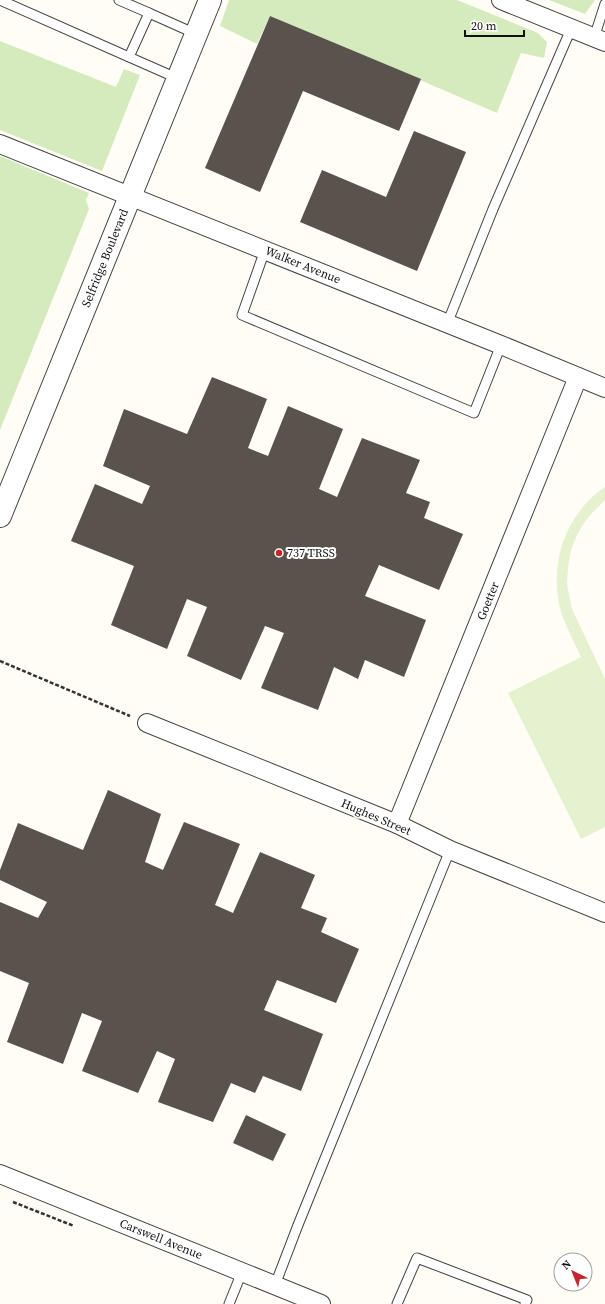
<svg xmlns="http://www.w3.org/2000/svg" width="605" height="1304" font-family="'Source Serif 4',serif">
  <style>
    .green { fill: #d5ebbd }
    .pitch { fill: #e6f2cf }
    .building { fill: #5a524d }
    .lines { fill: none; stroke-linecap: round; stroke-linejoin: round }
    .service-casing { stroke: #444; stroke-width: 11 }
    .minor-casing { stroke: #444; stroke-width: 20 }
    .tertiary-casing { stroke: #444; stroke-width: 24 }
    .path { stroke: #333; stroke-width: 2.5; stroke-dasharray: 4 2; stroke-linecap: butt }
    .service { stroke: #fff; stroke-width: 9 }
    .minor { stroke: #fff; stroke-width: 18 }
    .tertiary { stroke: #fff; stroke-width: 22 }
    .poi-dot { fill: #c4262e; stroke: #fff; stroke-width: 1.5 }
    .labels { text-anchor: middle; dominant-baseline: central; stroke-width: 4; stroke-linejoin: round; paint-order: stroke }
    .street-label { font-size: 12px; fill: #111; stroke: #fff }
    .poi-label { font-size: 12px; fill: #111; stroke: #fff; text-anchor: start }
  </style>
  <rect width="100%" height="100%" fill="#fffdf5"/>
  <!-- green -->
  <g class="green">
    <polygon points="229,0 457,0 538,33 547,42 544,58 521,53 497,113 270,16 257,44 220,26"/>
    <polygon points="549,0 595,0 585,14"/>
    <polygon points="0,41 116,87 124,69 140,75 102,171 0,130"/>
    <polygon points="0,156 89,193 86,200 89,209 0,430"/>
  </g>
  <!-- pitch -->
  <path class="pitch" d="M 605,487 L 605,500 L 592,513 L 584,523 L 577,535 L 571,550 L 568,567 L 567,584 L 572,609 L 605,679 L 605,827 L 581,839 L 508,693 L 581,657 C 574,642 566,627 561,612 C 548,565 565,514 605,487 Z"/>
  <!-- building -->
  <g class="building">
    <polygon points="270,16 421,79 399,131 303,91 260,192 205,168"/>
    <polygon points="414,131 466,152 417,271 300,222 322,170 386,197"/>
    <polygon points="212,377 267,399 248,448 268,456 288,406 343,429 319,489 337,497 362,438 420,460 406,493 430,502 424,518 463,534 439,590 379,565 365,596 426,620 404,677 365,660 358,679 334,667 318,710 261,688 284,633 265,626 241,680 187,656 207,607 187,599 167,649 111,625 134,566 71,541 95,484 142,504 150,486 103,466 124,409 187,434"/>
    <polygon points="108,790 161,814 145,862 163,870 184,822 240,844 215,905 233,913 260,852 315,875 301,908 327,918 321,932 359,949 336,1003 277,980 264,1010 323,1034 301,1091 263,1076 255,1093 231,1083 213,1122 158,1102 175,1059 157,1051 138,1093 82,1071 102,1021 82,1013 63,1064 7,1042 29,983 0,971 0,902 38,918 47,902 0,880 0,870 18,823 83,850"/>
    <polygon points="246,1115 286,1134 273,1161 233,1143"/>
  </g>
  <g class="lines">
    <!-- service casing -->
    <g class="service-casing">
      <g id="service">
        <polyline points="0,0 129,57"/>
        <polyline points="119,0 149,13"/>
        <polyline points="594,38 605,4"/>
        <polyline points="179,79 129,57 149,13 196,34"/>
        <polyline points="265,250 242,315 474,413 501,345"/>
        <polyline points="447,324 493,209 571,29"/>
        <polyline points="275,1285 298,1225 450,850"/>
        <polyline points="229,1304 242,1272"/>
        <polyline points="397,1304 417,1258 527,1300 525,1304"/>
      </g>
    </g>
    <!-- minor casing -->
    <g class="minor-casing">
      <g id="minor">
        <polyline points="501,0 605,42"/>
        <polyline points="0,144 501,345 605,388"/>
        <polyline points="147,723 397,824 450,850 605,913"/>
        <polyline points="397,824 578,377"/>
        <polyline points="0,1174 321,1304"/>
      </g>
    </g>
    <!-- tertiary casing -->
    <g class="tertiary-casing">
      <polyline id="tertiary" points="0,516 210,0"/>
    </g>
    <!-- path -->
    <g class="path">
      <polyline points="0,661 130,716"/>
      <polyline points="13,1202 74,1226"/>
    </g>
    <!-- service -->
    <use href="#service" class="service"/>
    <!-- minor -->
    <use href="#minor" class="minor"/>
    <!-- tertiary -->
    <use href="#tertiary" class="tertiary"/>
  </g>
  <!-- markers -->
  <circle class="poi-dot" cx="279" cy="553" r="4"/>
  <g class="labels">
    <!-- street labels -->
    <g class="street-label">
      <text transform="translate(105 258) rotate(-68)">Selfridge Boulevard</text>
      <text transform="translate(303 265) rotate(22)">Walker Avenue</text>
      <text transform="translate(488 601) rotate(-68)">Goetter</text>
      <text transform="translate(376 817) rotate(23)">Hughes Street</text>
      <text transform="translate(161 1239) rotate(22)">Carswell Avenue</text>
    </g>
    <!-- poi labels -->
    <g class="poi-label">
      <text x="287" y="553">737 TRSS</text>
    </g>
  </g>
  <!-- north arrow -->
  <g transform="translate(573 1272) rotate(317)"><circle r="19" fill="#ffffff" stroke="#a0a0a0"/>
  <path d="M0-3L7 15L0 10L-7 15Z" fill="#c4262e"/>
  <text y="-6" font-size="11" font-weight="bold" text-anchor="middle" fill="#111111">N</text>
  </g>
  <!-- scale -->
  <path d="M465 30v6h59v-6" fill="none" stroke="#111111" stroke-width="2"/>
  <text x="471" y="30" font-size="12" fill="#111111" stroke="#ffffff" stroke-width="3" paint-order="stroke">20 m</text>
</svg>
